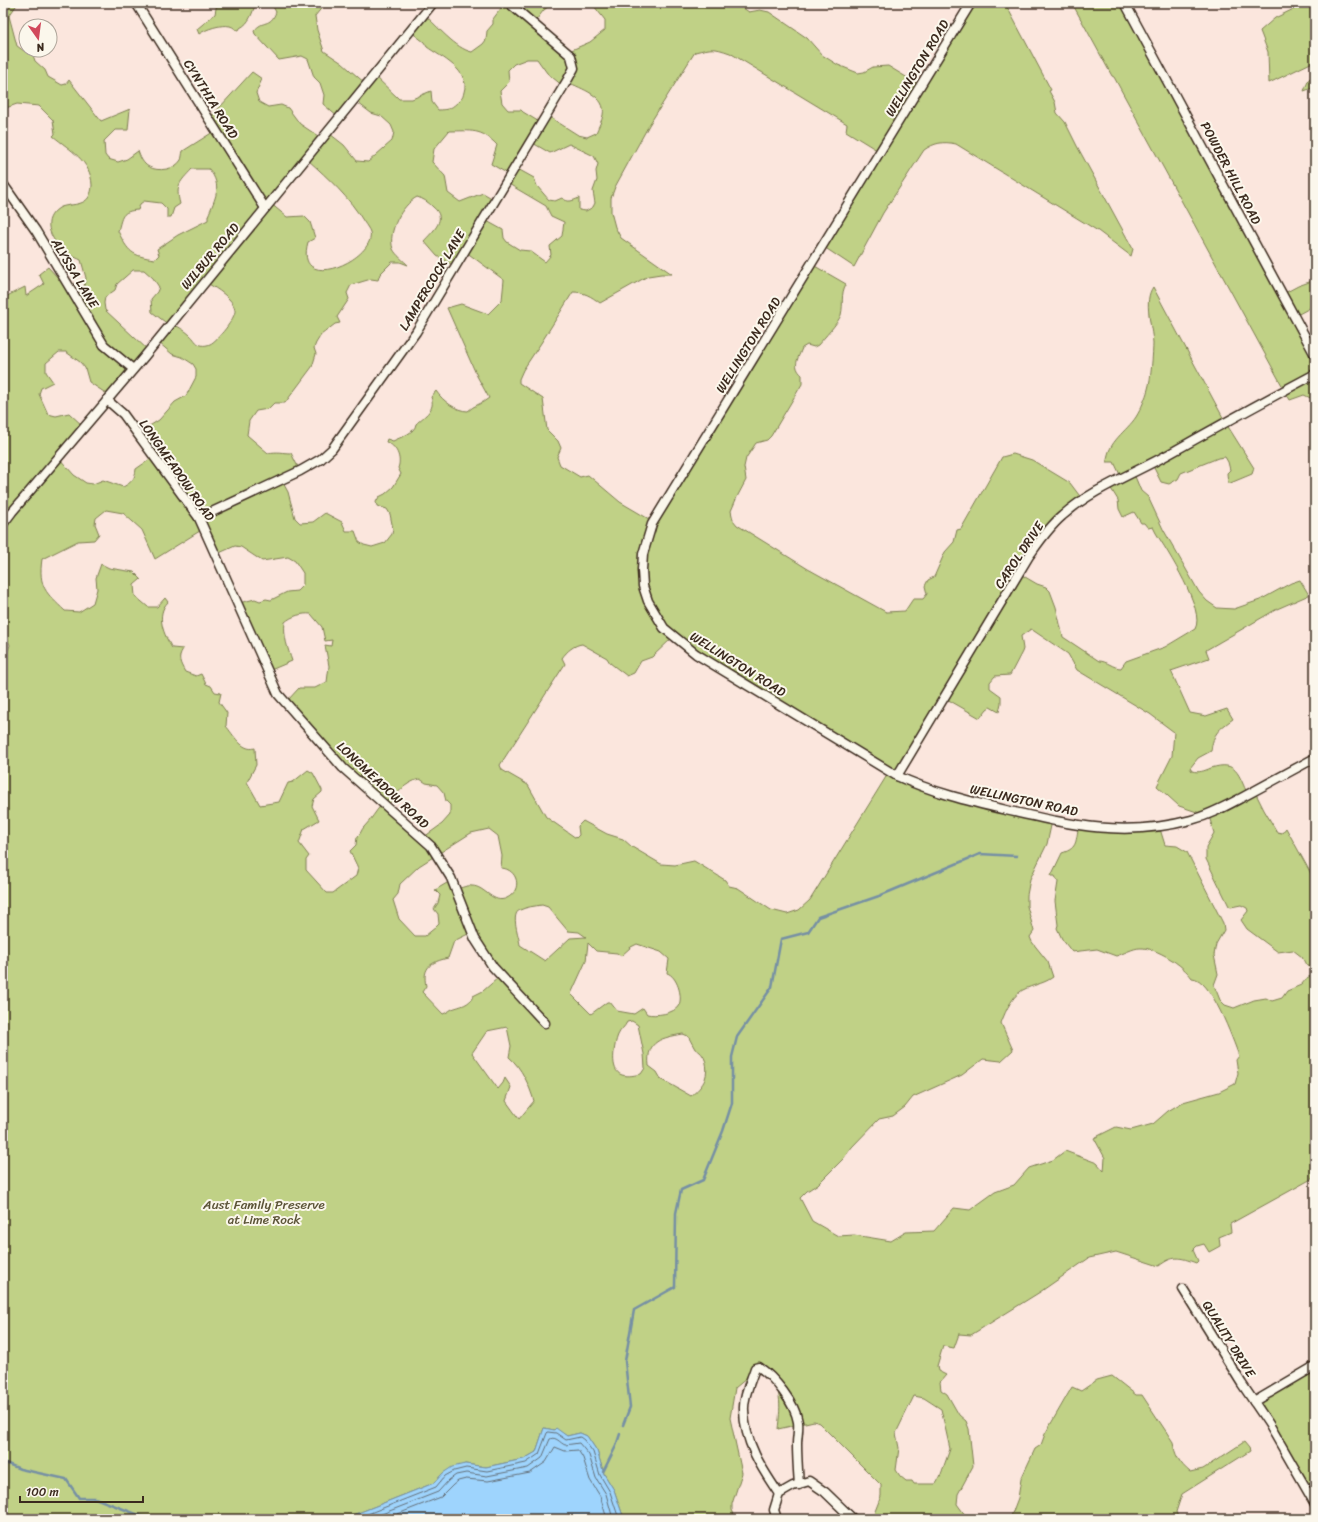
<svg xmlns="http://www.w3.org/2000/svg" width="1318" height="1522" font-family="Sriracha,sans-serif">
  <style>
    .green { fill: #c0d186; stroke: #7e7e52; fill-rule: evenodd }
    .water { fill: #9ed4fd; stroke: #7690a4 }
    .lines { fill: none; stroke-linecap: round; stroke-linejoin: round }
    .shore { stroke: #636e77; stroke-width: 1 }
    .stream { stroke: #7690a4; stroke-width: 2.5 }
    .minor-casing { stroke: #3b2a1e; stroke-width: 11 }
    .minor { stroke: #fbf7ec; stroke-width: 8 }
    .labels { text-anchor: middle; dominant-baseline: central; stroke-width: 4; stroke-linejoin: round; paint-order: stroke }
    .street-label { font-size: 13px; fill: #3b2a1e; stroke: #fbf7ec }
    .park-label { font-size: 13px; fill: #5c5438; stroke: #fbf7ec }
  </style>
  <rect width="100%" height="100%" fill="#fbe6dd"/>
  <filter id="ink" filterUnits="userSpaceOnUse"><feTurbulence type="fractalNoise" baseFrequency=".025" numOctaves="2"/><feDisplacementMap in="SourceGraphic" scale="8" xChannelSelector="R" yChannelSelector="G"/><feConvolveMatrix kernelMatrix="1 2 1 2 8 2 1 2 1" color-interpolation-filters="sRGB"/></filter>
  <g filter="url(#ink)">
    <!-- green -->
    <g class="green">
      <path d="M 3,3 L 18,3 L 9,16 L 17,46 L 27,53 L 33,55 L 35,61 L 45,70 L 48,77 L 62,85 L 66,84 L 69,80 L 101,121 L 130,109 L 128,130 L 115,130 L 104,141 L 105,155 L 108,159 L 118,162 L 127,159 L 138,151 C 140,157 143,164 149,167 C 158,172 175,170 181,160 C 182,158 182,154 183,151 L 213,132 L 209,119 L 252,72 L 262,79 L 256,93 L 259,102 L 268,107 L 281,105 L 288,108 L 300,124 L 321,138 L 330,134 L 344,145 L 357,161 L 368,162 L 392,141 L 394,132 L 391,125 L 381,116 L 371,113 L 354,100 L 339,118 L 323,104 L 324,95 L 320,83 L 314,77 L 308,59 L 302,56 L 279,60 L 255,34 L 254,31 C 263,19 270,28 276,12 L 271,3 L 327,3 L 324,5 L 315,16 L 317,30 L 324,51 L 342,63 L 366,84 L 375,76 L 399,99 L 412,99 L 431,91 L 432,102 L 438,110 C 449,110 452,108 460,100 C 463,98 463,96 464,92 C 471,71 441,57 427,47 L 424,42 L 411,32 L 425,15 C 437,26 456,49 472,52 L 483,44 L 486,40 L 487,31 L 493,24 L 493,19 L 505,3 L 509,3 L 521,13 L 529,3 L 552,3 L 543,11 L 534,23 L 567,52 L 590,42 L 605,30 L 605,20 L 594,6 L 588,3 L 743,3 L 743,8 L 749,12 L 760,10 L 769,12 L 807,38 L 822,55 L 838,65 L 858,73 L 864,72 L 873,67 L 888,66 L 921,86 L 971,3 L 1005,3 L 1051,90 L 1049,91 L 1055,102 L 1057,113 L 1065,122 L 1077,146 L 1133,249 L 1131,256 L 1098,231 L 956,144 C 943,141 934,143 924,150 L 883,213 L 854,267 L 824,247 L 880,152 L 846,131 L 847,124 L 730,53 C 713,47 712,48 695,52 L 649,125 L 615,187 L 611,198 L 611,212 L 615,227 L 621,238 L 672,274 L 661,274 L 648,276 L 600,303 C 591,296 584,292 573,292 L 541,343 L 523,370 L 519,379 L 519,383 L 543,399 L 547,430 L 558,441 L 561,448 L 557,457 L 560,465 L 580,477 L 588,475 L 620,502 L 654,522 L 813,265 L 846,284 C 840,295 844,303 841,315 C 838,323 824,338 818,345 L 814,347 L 807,345 L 802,348 C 798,359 792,366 802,375 L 802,384 L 771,436 L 767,440 L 756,443 L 746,458 L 744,467 L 746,480 L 737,497 L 731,511 L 733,520 L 737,525 L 808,569 L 886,612 L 905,611 L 913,599 L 923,599 L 927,594 L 925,586 L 928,580 L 934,577 L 945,552 L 954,542 L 957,530 L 961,529 L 1002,457 L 1013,454 L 1032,460 L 1070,483 L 1082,499 L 1059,519 L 1020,574 L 1037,584 L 1046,587 L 1050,591 L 1056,607 L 1063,637 L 1099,661 C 1107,661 1113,668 1121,668 L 1126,661 L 1165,647 L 1195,629 C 1206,610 1167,551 1156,533 L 1153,527 L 1148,528 L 1144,523 L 1141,523 L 1134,512 L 1123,517 L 1119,509 L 1118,500 L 1110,487 L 1122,479 L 1114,462 L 1107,462 C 1107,442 1127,431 1136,417 C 1141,409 1146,397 1148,389 C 1151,380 1153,352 1153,343 C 1152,326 1143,301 1153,287 L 1227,425 L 1254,468 L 1252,474 L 1228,484 L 1227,473 L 1230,470 L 1228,462 L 1225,457 L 1218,458 L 1181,473 L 1178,479 L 1169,484 L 1161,482 L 1153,466 L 1134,474 L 1141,491 L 1148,497 L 1163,529 L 1199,592 L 1207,601 L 1217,608 L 1234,609 L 1260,600 L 1291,583 L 1300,580 L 1309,595 L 1277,609 L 1206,650 L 1209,658 L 1171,671 L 1190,713 L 1206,716 L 1227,709 L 1233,719 C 1219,729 1213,733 1211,751 L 1198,758 L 1190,768 L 1192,771 C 1199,773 1204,771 1211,768 C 1237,760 1238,774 1248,795 L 1255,792 L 1264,810 L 1277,832 L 1282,833 L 1286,828 L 1315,881 L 1315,1177 L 1230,1224 L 1231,1232 L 1219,1237 L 1220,1246 L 1209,1252 L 1204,1244 L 1197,1246 L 1193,1250 L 1198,1261 L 1196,1263 C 1180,1257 1173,1255 1159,1266 L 1116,1252 L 1089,1258 L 1040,1292 L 971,1335 L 959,1334 L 954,1348 L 943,1346 L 937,1366 L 938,1371 L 946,1375 L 940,1382 L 941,1390 L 947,1394 L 959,1415 L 966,1421 L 969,1429 L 973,1466 L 958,1494 L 957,1504 L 968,1519 L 872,1519 L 881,1496 L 881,1485 L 819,1423 L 814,1421 L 778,1429 C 780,1409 783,1391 769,1375 L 753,1373 L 735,1388 L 730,1418 L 742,1473 L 732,1504 L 732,1510 L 736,1519 L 624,1519 L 614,1490 L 604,1474 L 597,1451 L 587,1436 L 580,1433 L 567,1436 L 554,1430 L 544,1428 L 536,1452 L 524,1459 L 486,1467 L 465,1464 L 443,1473 L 434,1483 L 343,1519 L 3,1519 L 3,656 L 7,653 L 10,645 L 6,636 L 3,635 L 3,301 L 9,295 L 25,287 L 26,296 L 44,284 L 39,274 L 48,267 L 69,290 L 80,293 L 83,291 L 86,278 L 81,260 C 75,257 66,254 62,250 C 50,237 41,220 59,208 C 66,204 78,206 85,201 C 90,198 92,190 92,185 C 91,161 70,150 53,136 L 55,134 L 53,120 L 39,106 L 17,104 L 3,109 ZM 527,59 L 537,59 L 547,73 L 563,86 L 568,82 C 581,89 607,96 603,115 C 602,121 598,127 596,133 L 587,137 L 578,135 L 548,116 L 541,123 L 523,112 L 521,110 L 508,110 L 502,103 L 500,91 L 509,82 L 508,70 L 514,64 ZM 449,131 C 471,131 481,128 497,145 L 491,164 L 510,175 L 507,183 L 546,206 L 551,216 L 564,222 L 562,236 L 550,246 L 551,255 L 545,262 L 530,251 L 520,250 L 507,242 L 504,238 L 503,230 L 485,220 L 495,200 L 483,193 L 460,202 L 448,193 L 445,176 L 432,162 L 434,149 ZM 531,142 L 550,153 L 569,144 L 594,156 L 598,164 L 596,171 L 597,180 L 593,191 L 595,203 L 593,207 L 586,211 L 579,210 L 579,198 C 572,201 568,203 562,198 L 555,201 L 549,200 L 537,186 L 534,178 L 516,168 ZM 308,160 C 329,179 349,197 364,222 C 366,225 369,229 370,232 C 377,259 293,296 308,242 L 315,238 L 310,222 L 304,216 L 287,217 L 270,203 ZM 192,169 L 209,169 C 223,187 215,198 208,216 L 208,220 L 178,235 L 157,249 L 159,255 L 155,259 C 132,256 128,252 118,231 C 122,217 121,211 138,210 L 140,204 L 144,201 L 161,203 L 167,209 L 167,217 L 171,217 L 174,208 L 180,204 C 175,185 180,182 192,169 ZM 417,197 C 424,199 428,202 433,207 C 448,219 433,231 424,241 L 437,256 L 456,267 L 466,252 L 504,280 L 502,300 L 488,314 L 461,304 L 447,308 L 477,376 L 489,398 C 482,404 474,405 468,411 C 456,411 443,401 436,391 L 431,397 C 436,410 425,415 416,424 C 415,433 401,437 393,441 L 387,439 L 386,442 C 396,445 402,458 398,468 L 401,474 L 393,487 L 385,494 L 379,497 L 376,502 L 377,506 L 387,509 L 390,514 L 393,529 L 392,534 L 385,543 L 372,547 L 364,545 L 359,542 L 355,531 L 346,531 L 342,522 L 325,513 L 313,522 L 300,523 L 295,518 L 288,492 L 282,481 L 300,471 L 291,453 C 282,453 278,451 268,453 L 247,435 L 249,421 L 256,411 L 268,409 L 274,403 L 285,403 L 312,367 L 316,354 L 314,348 L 316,343 L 321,335 L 335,324 L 340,323 L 337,317 L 349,299 L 347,293 L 351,285 L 371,279 L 378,280 L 380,274 L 392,262 L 400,262 L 408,265 C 404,261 396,255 393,249 C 387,232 402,205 417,197 ZM 133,270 L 144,270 L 153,278 L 159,287 L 157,292 L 151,299 L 152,312 L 169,325 L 158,342 L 172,354 L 182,357 L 193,364 L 196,369 L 196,377 L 186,396 L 175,402 L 159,420 L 140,432 L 156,455 L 136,469 C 135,479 132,482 123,487 L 103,480 L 93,484 L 86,483 L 74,475 L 58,457 L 83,426 L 69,413 L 56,416 L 48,414 L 39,394 L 41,388 L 53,382 L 46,372 L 46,363 L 59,352 L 66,352 L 80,362 L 85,368 L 89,382 L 110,396 L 148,350 L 105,310 L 104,303 L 105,297 L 115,290 L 117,284 ZM 207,283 C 217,289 233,298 235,310 C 236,318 217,341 210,344 C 208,345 204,346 201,345 C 196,344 194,338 190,335 C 185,330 178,327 172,323 ZM 106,510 L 123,513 L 142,530 L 155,559 L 203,529 L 217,554 L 235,546 L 241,547 L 262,561 L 288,557 L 295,561 L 303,573 L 303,585 L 297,591 L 287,592 L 271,600 L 266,599 L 260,601 L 255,599 L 239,603 L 266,672 L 292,661 C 288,649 283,636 285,622 C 292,616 302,613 311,614 L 322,627 L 325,641 L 332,640 L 331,646 L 325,645 L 329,666 L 327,682 L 315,688 L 299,688 L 288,700 L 371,794 L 382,804 C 375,812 371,820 364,827 C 361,830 361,834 357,837 L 356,845 L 350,851 L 358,868 L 356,876 L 333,893 L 327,893 L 306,870 L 306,860 L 309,856 L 299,843 L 304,829 L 319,820 L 312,806 L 314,799 L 322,792 L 322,790 L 313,773 L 308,770 L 293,782 L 288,783 L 279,802 L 260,805 L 247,782 L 256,765 L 255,748 C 242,752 233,734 226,726 L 227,713 L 219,702 L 221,693 L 215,692 L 211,686 L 206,684 L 201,674 L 196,676 L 185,672 C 180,663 177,658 183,649 L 172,648 C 164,635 155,615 168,602 L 165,598 L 157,607 L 148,607 L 135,596 L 134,585 L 141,579 L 134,572 L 109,568 L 101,564 L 96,578 L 97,589 L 93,603 L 79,612 L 65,611 C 46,593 38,587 42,559 L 78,541 L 94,540 L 99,534 L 95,524 L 96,518 ZM 1031,629 L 1068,654 L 1077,670 L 1150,714 L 1174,732 L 1172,756 L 1157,786 L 1179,806 L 1209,816 L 1214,833 L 1206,847 L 1206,859 L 1229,906 L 1231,907 L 1241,905 L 1247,908 L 1248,911 L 1241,920 L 1247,929 L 1278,952 L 1293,950 L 1302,957 L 1306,965 L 1312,968 L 1312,975 L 1307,978 L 1301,985 L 1287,991 L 1282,998 L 1272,1001 L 1266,998 L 1254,1000 L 1234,1008 L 1225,1005 L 1220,1000 L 1214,985 L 1218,974 L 1214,955 L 1216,944 L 1224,930 L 1223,923 L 1187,852 L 1177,846 L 1165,845 L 1160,829 L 1079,826 C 1075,840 1079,848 1062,853 L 1051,876 L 1055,876 L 1058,882 L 1055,901 L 1058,925 L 1057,928 L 1062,939 L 1072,952 L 1097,949 L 1116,956 C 1123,954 1133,948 1140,948 C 1156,947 1183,965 1192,978 C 1211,978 1233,1040 1239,1056 L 1236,1060 L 1238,1073 L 1235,1084 L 1219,1092 L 1183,1102 L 1168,1111 L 1153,1124 L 1131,1130 L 1116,1127 L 1094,1138 L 1105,1158 L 1104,1171 L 1097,1163 L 1065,1151 L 1053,1160 L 1029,1168 L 1014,1185 L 995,1192 L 970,1210 L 954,1208 L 934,1231 L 906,1232 L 891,1241 L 854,1235 L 838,1236 L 812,1221 L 800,1198 L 807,1191 L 818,1184 L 843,1159 L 852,1147 L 879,1119 L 893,1116 L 905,1107 L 913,1097 L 962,1075 L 983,1059 L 1001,1061 L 1013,1050 L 1001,1023 C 1006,1010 1013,993 1027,988 C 1037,984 1045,983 1053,977 L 1048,962 L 1032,942 L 1030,937 L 1034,931 L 1027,906 L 1027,895 L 1030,879 L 1047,844 L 1052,821 L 898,777 L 945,698 L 980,718 L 987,709 L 990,707 L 999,712 L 1001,703 L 1001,696 L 990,688 L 990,682 L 995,676 L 1010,675 L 1022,652 L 1023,649 L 1021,636 ZM 672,638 L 889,772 L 810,900 L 799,910 L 787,914 L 771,910 L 738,888 L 729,886 L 725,880 L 694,861 L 675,865 L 661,864 L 632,847 L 623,839 L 607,834 L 583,821 L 578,826 L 579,835 L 576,838 L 546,817 L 528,785 L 502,770 L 500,765 L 565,664 L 562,658 C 567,651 574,645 582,644 L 607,658 L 610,663 L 627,676 L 634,673 L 641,661 L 652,657 ZM 420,779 L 426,783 L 437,785 L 444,793 L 446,801 L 450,805 L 450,815 L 442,824 L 424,837 L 387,807 C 395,795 405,782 420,779 ZM 489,829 L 498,836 L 502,856 L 501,868 C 518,869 523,890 507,898 C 493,905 485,886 472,886 C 467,885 461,888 457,889 L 452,880 L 435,890 L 440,895 L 438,903 L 434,909 L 438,914 L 439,924 L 436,927 L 425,936 L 415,936 L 399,919 L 393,900 L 398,894 L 400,884 L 419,866 L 471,833 ZM 542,905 L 548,907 L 568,931 L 579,932 L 586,937 L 570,938 L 545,961 L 520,945 C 519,936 510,914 520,910 C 526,907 535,906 542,905 ZM 473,933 L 499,977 L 483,991 L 473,996 C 470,1005 460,1006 452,1009 C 449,1011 446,1013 443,1014 L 422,992 L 426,986 C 422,967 431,962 448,958 L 454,941 L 468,934 ZM 588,943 L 596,951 L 617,953 L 621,956 L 631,947 L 637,944 L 661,952 L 669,959 L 667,973 C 677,976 683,996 679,1005 C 675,1014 655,1016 647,1014 L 643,1008 L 634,1014 L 617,1011 L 610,1002 L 607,1002 L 591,1014 L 571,994 L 586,961 ZM 632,1021 L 638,1025 L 644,1054 L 645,1068 L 641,1074 C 635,1075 629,1077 622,1075 C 609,1071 614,1045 618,1035 C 620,1030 625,1027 627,1022 ZM 507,1027 L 511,1046 L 509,1057 C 522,1068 529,1085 534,1101 L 519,1119 L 506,1101 L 511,1087 L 505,1078 L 503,1083 L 498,1089 L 472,1053 L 487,1031 ZM 683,1034 L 688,1036 L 695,1049 C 706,1053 709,1068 705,1079 C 703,1085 696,1092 691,1096 L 661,1079 L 657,1072 L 649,1066 C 646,1040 662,1038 683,1034 ZM 914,1396 L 924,1398 L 941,1409 L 950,1449 L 940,1477 L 936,1484 L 914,1484 L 912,1481 L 906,1481 L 900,1476 L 896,1470 L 899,1448 L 896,1433 Z"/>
      <path d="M 217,3 L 256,3 C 252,13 250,23 240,28 L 239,30 C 235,30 234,27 230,26 C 221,24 206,29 199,34 L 197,29 L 215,14 Z"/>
      <polygon points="1072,3 1125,3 1283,294 1298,286 1315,280 1315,293 1312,296 1310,308 1295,316 1315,355 1315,400 1304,395 1290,400 1114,77 1112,76"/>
      <polygon points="1306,3 1315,3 1315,61 1269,83 1268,52 1260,31 1275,18"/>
      <polygon points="1315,76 1315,87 1304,91 1309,79"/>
      <polygon points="1312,1368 1315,1374 1315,1505 1263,1406 1262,1398"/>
      <path d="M 1112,1376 L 1136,1395 L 1142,1395 L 1173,1442 C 1174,1454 1180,1464 1190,1472 L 1203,1469 L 1244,1442 L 1249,1448 L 1250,1451 L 1182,1494 L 1176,1512 L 1179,1519 L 1010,1519 L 1018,1498 L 1021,1479 L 1035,1449 L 1041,1445 L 1045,1434 L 1072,1387 L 1081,1391 L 1097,1380 Z"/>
    </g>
    <!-- water -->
    <polygon class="water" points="544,1428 554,1430 556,1428 567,1436 580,1433 587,1436 597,1451 604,1474 614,1490 624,1519 343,1519 434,1483 443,1473 452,1467 465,1464 486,1467 524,1459 536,1452"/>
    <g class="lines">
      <!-- shore -->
      <g class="shore">
        <polyline points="355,1519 436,1487 445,1476 454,1471 466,1468 487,1471 526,1463 539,1454 547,1433 548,1432 556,1433 566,1440 580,1437 584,1440 593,1452 600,1475 610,1492 619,1519"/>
        <path d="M 369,1519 L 438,1492 L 449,1480 L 456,1475 L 466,1473 L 487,1476 L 528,1468 L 542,1458 L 550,1439 C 556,1436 560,1443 565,1445 L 579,1443 L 589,1455 L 596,1478 L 606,1494 L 613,1519"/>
        <polyline points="385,1519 441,1497 453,1485 458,1481 466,1479 488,1481 530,1473 546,1462 555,1447 565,1451 578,1450 583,1458 590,1480 600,1496 607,1519"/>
      </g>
      <!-- stream -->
      <g class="stream">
        <polyline points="623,1425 630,1407 625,1361 634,1310 675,1287 676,1213 681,1190 703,1180 723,1131 732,1103 732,1057 737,1037 772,987 781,939 808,932 818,917 879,896 980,854 1017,856"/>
        <polyline points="3,1462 20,1469 66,1479 79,1498 95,1498 149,1519"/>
        <polyline points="603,1472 616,1446 620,1434"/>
      </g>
      <!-- minor casing -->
      <g class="minor-casing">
        <g id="minor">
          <polyline points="136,3 265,208"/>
          <path d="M 971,3 L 652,524 L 643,554 L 642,570 L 643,586 L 648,601 L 664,628 L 696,654 L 897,776 C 932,792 968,801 1006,810 C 1071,825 1124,838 1191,820 C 1210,815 1226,806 1243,797 C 1267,784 1291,771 1315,758"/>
          <polyline points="1125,3 1315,355"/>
          <polyline points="3,184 36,231 104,345 133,369"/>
          <polyline points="107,400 123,414 199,518 278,694 343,768 431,846 451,878 475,939 493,967 545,1023"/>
          <polyline points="199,518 300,471 321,459 332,449 416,332 568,79 574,68 571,56 509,3"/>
          <polyline points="3,524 12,512 144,357 433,3"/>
          <path d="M 897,776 L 1029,556 C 1039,542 1048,528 1062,516 C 1092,489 1133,474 1169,454 C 1217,427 1266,400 1315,374"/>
          <polyline points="1183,1289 1242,1384 1269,1424 1315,1504"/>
          <polyline points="1254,1402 1315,1366"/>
          <path d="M 779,1494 C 762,1469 744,1442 744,1410 C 743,1396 751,1381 755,1368 L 759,1367 C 774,1377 795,1403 798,1422 C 799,1429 797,1437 797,1444 C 797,1458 798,1471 799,1485"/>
          <polyline points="777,1519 774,1510 779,1494 793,1486 809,1481 825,1492 853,1519"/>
        </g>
      </g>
      <!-- minor -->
      <use href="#minor" class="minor"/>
    </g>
  </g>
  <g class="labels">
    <!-- street labels -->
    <g class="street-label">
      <text transform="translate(917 68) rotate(-59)">WELLINGTON ROAD</text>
      <text transform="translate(211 99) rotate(58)">CYNTHIA ROAD</text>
      <text transform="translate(1231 173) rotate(62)">POWDER HILL ROAD</text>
      <text transform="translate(210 256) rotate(-50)">WILBUR ROAD</text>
      <text transform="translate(75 273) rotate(59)">ALYSSA LANE</text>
      <text transform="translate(432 280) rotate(-59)">LAMPERCOCK LANE</text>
      <text transform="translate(748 345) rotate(-58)">WELLINGTON ROAD</text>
      <text transform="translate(177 470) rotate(55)">LONGMEADOW ROAD</text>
      <text transform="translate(1019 555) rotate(-56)">CAROL DRIVE</text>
      <text transform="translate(738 664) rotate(32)">WELLINGTON ROAD</text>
      <text transform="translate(383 785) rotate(43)">LONGMEADOW ROAD</text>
      <text transform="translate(1024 800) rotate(12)">WELLINGTON ROAD</text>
      <text transform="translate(1229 1339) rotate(58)">QUALITY DRIVE</text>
    </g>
    <!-- park labels -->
    <g class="park-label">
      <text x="264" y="1204">Aust Family Preserve<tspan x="264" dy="15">at Lime Rock</tspan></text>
    </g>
  </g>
  <!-- margin -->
  <rect width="1318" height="1522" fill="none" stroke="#fbf7ec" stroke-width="16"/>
  <rect x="8" y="8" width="1302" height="1506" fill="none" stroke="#3b2a1e" stroke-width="1.5" filter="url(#ink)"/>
  <!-- north arrow -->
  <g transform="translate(38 38) rotate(166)"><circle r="19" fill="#fbf7ec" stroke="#aea59a"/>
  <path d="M0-3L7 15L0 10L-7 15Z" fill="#d1495b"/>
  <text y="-6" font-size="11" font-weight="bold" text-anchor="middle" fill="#3b2a1e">N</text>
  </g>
  <!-- scale -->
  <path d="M20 1496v6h123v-6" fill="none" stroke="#3b2a1e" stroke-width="2"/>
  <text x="26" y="1496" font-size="12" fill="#3b2a1e" stroke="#fbf7ec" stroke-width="3" paint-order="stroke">100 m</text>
</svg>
